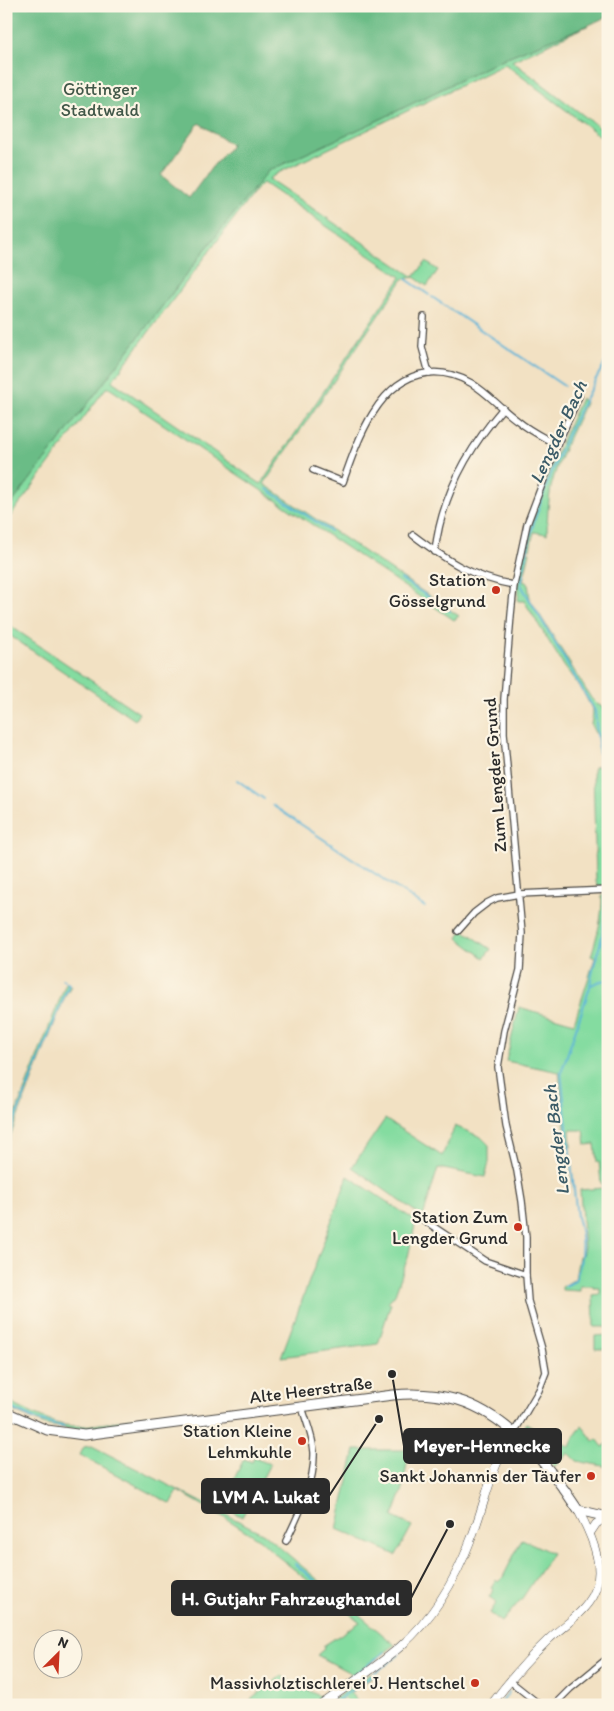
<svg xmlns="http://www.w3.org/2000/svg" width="614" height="1711" font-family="Itim,sans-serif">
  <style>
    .green { fill: #84dca0; stroke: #588466; fill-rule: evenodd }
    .forest { fill: #6bbc86; stroke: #4b7458; fill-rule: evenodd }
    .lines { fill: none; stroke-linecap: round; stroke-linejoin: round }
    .stream { stroke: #59b3d7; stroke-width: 2 }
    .minor-casing { stroke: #494642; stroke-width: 8 }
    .tertiary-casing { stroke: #494642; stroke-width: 9 }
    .secondary-casing { stroke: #494642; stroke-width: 11 }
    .minor { stroke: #fff; stroke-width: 5.5 }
    .tertiary { stroke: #fff; stroke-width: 8 }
    .secondary { stroke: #fff; stroke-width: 9 }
    .poi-dot { fill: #c8321e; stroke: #fcf5e5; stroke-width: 2 }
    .labels { text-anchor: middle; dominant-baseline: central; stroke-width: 4.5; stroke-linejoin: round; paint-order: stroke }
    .park-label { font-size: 18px; fill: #415748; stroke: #fcf5e5 }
    .poi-label { font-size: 18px; fill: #2b2b2b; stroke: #fcf5e5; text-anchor: end }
    .street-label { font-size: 18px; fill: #2b2b2b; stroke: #fcf5e5 }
    .water-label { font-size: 19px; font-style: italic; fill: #3b5b67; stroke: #fcf5e5 }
    .leader { fill: none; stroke: #2b2b2b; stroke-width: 2 }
    .callout-dot { fill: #2b2b2b; stroke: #fcf5e5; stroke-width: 2 }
    .callout { fill: #2b2b2b; stroke: #2b2b2b; stroke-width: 2 }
    .callout-label { font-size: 19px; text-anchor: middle; font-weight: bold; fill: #fff }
  </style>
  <rect width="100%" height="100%" fill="#fcf5e5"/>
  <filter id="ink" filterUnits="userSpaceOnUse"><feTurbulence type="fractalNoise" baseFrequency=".02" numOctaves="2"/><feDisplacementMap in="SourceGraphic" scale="10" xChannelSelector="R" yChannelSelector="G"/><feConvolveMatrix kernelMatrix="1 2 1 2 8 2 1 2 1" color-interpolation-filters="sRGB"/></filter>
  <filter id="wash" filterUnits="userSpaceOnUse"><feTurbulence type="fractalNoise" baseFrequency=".0096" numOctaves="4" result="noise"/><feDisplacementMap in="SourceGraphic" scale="20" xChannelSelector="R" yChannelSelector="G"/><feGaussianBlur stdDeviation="1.12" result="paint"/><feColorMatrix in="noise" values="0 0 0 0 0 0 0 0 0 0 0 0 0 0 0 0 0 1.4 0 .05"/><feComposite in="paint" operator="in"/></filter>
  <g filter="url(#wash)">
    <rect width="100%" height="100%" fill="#f2e1c3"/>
    <!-- green -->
    <g class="green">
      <path d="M 589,25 L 512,61 L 608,134 L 608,142 L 505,64 L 278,173 L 269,179 L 414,277 L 426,262 L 438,270 L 427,286 L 414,277 L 403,279 L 264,484 L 459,616 L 454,620 L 109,388 L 106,388 L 6,522 L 6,511 L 205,250 L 268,171 L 381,119 L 507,57 ZM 263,183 L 401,277 L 261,484 L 112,381 L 257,188 Z"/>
      <path d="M 581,398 L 585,403 C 573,430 558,458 551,487 C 548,503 547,519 547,534 L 534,532 L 530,549 L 525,548 C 537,496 559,446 581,398 Z"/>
      <polygon points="524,552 530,552 523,581 528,583 530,599 591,698 597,704 608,710 608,888 597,885 596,881 593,770 594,767 602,766 599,736 595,733 591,725 593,711 582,690 564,666 524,601 518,601 519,589 517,588"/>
      <polygon points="6,623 139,713 135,720 6,633"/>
      <path d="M 602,895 L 608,895 L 608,1349 L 595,1349 L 595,1336 L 608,1335 L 607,1327 L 594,1327 L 593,1295 L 600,1294 L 600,1288 L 593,1288 L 593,1286 L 580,1286 L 580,1291 L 562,1290 L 562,1287 L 575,1279 L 579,1256 L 582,1256 L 584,1247 L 580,1190 L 603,1188 L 602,1183 L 601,1183 L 599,1162 L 597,1162 L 595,1144 L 586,1145 L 584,1130 L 570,1130 L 571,1147 L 567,1146 L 559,1072 L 506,1061 L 519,1007 L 574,1023 L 595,958 L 591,956 C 597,936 603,916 602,895 Z"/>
      <polygon points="463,930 491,949 484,958 458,938"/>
      <polygon points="66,983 71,986 66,994 6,1147 6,1138"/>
      <polygon points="385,1119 442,1156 455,1126 481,1137 489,1145 489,1162 485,1177 438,1168 423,1217 352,1167"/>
      <polygon points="348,1176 416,1221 408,1257 395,1294 388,1302 391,1303 378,1344 281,1357"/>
      <path d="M 6,1401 C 24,1409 44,1421 64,1425 C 88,1429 126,1419 150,1414 L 151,1421 L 76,1430 L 45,1425 L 6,1408 Z"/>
      <polygon points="526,1423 570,1447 574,1437 582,1426 594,1441 597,1439 603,1447 608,1443 608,1467 577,1461 569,1453 554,1467 544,1454 546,1451 525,1431"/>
      <polygon points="92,1446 264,1534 395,1645 315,1705 244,1705 281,1676 321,1697 352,1674 317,1655 324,1649 323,1646 360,1622 276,1555 260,1540 227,1519 178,1491 171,1504 80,1455 84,1447"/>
      <polygon points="355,1450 409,1450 403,1489 393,1517 412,1526 396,1555 337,1529"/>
      <polygon points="254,1458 270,1464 242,1517 221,1505 244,1459 252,1462"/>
      <polygon points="522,1539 552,1553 523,1597 502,1622 490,1613 497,1602 489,1597 494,1590 491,1588 496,1580 498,1582 503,1577"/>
      <polygon points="370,1673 373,1676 350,1693 362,1705 352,1705 344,1698 335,1705 326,1705"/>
    </g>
    <!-- forest -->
    <path class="forest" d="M 6,6 L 608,6 L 608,16 L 589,25 L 507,57 L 381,119 L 268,171 L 205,250 L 6,511 ZM 199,123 L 232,145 L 212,167 L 189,198 L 161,175 Z"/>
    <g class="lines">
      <!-- stream -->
      <g class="stream">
        <polyline points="406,279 429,295"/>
        <polyline points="432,297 564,386"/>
        <polyline points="267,489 330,531"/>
        <polyline points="401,579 450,611"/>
        <path d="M 600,766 L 595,711 L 521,585 C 525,564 528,542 534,522 C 552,464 577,410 608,358"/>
        <polyline points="237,780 264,799"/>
        <polyline points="272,805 425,907"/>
        <polyline points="591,985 601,981 608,980"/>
        <polyline points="6,1142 69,984 62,979"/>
        <path d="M 565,1286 L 575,1281 C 583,1260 584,1239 577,1217 L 561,1073 L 590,987 C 591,972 596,959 600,945 C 604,930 606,914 605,898"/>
        <polyline points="6,1406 36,1420 64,1427"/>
        <polyline points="295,1564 343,1604"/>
        <polyline points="313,1705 385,1652"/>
        <polyline points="331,1705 399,1655"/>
        <polyline points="500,1705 509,1692"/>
      </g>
    </g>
  </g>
  <g filter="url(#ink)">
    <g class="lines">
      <!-- minor casing -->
      <g class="minor-casing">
        <g id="minor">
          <polyline points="424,317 422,347 429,373"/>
          <path d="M 313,470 L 343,482 C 357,442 378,379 427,373 C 442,371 457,375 471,383 C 488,393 501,409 518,421 C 530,431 543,437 557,445"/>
          <path d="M 413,535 C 446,560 473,578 514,585"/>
          <path d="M 435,552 C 441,497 467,450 503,408"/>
          <polyline points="458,931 474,913 487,903 497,898 519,894 608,890"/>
          <polyline points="419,1217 485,1261 526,1275"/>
          <polyline points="513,1434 539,1390 546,1372 542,1349 528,1301 526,1275 526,1237 522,1201 517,1171 506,1126 498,1067 504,1031 520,970 522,933 504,733 504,699 511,615 514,585 527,524 557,445 579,396"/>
          <path d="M 286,1541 C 299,1514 315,1483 314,1452 C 313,1437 306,1421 302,1407"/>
          <polyline points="510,1681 540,1705"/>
          <polyline points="554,1705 570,1689 604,1661"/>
        </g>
      </g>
      <!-- tertiary casing -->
      <g class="tertiary-casing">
        <g id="tertiary">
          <polyline points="590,1533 596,1524 607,1516"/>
          <path d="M 321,1705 C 347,1686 376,1668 401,1646 C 433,1618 456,1579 471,1539 C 485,1505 491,1464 513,1434"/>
          <path d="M 491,1705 C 509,1681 528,1659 549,1639 C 562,1627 578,1617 588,1603 C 610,1575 593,1538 578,1510"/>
        </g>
      </g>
      <!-- secondary casing -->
      <g class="secondary-casing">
        <path id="secondary" d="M 6,1412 L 47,1430 L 84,1435 L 393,1395 C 415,1393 436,1394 458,1400 C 508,1415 551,1468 578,1510 L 608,1517"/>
      </g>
      <!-- minor -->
      <use href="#minor" class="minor"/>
      <!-- tertiary -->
      <use href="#tertiary" class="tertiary"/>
      <!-- secondary -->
      <use href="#secondary" class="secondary"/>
    </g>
  </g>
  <!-- markers -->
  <g class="poi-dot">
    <circle cx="496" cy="590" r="5"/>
    <circle cx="518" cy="1227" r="5"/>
    <circle cx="302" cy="1441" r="5"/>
    <circle cx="591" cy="1476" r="5"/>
    <circle cx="475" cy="1683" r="5"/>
  </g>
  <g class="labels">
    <!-- park labels -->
    <g class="park-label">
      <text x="100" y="89">Göttinger<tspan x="100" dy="21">Stadtwald</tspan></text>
    </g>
    <!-- poi labels -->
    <g class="poi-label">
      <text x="486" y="580">Station<tspan x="486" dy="21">Gösselgrund</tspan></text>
      <text x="508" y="1217">Station Zum<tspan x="508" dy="21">Lengder Grund</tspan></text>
      <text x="292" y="1431">Station Kleine<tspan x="292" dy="21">Lehmkuhle</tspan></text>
      <text x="581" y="1476">Sankt Johannis der Täufer</text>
      <text x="465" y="1683">Massivholztischlerei J. Hentschel</text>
    </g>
    <!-- street labels -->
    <g class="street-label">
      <text transform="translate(495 775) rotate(-94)">Zum Lengder Grund</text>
      <text transform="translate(311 1390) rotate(-7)">Alte Heerstraße</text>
    </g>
    <!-- water labels -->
    <g class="water-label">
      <text transform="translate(558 432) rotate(-65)">Lengder Bach</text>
      <text transform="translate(556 1140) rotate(-97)">Lengder Bach</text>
    </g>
  </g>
  <!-- callouts -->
  <path class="leader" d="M392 1374L404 1446M379 1419L329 1496M450 1524L411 1598"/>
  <g class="callout-dot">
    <circle cx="392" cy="1374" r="5"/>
    <circle cx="379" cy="1419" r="5"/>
    <circle cx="450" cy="1524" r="5"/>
  </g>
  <g class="callout">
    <rect x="404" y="1429" width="157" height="34" rx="5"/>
    <rect x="202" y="1479" width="127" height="34" rx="5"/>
    <rect x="172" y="1581" width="239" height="34" rx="5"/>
  </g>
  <g class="callout-label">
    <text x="482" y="1452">Meyer-Hennecke</text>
    <text x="266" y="1503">LVM A. Lukat</text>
    <text x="291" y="1605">H. Gutjahr Fahrzeughandel</text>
  </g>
  <!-- margin -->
  <rect width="614" height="1711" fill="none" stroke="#fcf5e5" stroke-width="25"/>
  <!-- north arrow -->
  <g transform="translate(58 1654) rotate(24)"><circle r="24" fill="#fcf5e5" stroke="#a8a49b"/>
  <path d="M0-4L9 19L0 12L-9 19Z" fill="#c8321e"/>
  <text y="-8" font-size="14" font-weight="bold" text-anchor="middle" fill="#2b2b2b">N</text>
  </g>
</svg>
